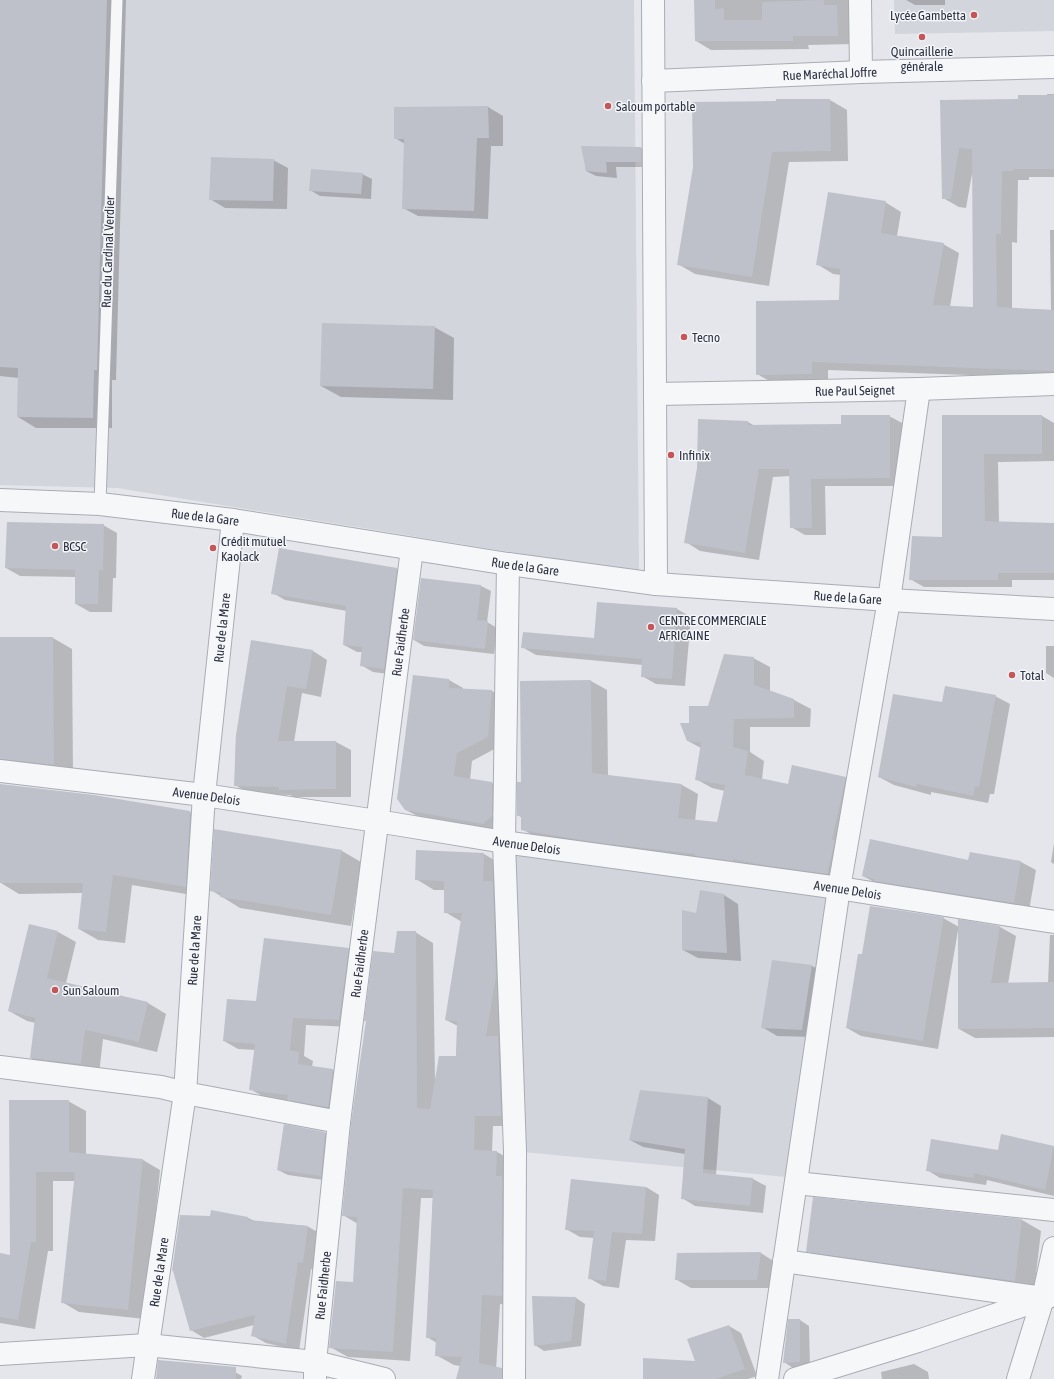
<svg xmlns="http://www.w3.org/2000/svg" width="1054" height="1379" font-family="'Asap Condensed',sans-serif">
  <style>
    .built { fill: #d2d5dc }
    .shadow { fill: #0003 }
    .building { fill: #bec1ca }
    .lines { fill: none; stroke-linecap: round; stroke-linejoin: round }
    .service-casing { stroke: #a9acb5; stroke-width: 13 }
    .minor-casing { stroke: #a9acb5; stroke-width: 24 }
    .tertiary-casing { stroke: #a9acb5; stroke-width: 24 }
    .service { stroke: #f6f7f9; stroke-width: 11 }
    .minor { stroke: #f6f7f9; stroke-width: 22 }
    .tertiary { stroke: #f6f7f9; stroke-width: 22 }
    .poi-dot { fill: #c45558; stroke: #f3f5f8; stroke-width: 1.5 }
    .labels { text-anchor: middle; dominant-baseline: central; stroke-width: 3; stroke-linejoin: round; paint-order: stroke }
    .poi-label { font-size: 13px; fill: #2d3242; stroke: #f3f5f8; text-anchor: start }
    .street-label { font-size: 13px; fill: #2d3242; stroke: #f3f5f8 }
  </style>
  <rect width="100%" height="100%" fill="#e4e6eb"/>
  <!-- built -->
  <g class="built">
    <polygon points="0,0 634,0 639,573 117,488 0,485"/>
    <polygon points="894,0 1054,0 1054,31 895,34"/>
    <polygon points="509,851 828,894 787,1177 523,1152"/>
  </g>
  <!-- shadow -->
  <g class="shadow">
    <polygon points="0,0 126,0 116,380 112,380 112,428 36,428 18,417 19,378 0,376"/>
    <polygon points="702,0 853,0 853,44 808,45 809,49 711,50 696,41"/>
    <polygon points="906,0 945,0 945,5 915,5"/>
    <polygon points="1047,94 1054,94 1054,177 1029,177 1029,180 1018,180 1017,243 1012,242 1012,309 1051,310 1050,230 1054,230 1054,378 828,370 828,383 773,383 757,374 840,301 841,275 833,274 817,264 885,202 901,212 897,236 943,244 959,253 950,307 974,308 973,174 972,174 966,208 959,207 943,198 941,101 1019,100 1047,96"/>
    <polygon points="830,100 847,110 848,161 789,162 769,286 695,274 678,264 777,102"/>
    <polygon points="488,107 503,116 503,146 491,146 488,219 418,216 403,208 405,144 395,138 395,108"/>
    <polygon points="583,147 641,148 651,153 651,167 616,167 617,178 596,176 586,171"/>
    <polygon points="273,160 288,168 287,209 225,208 210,199"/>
    <polygon points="362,174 372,179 371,199 320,196 310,190"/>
    <polygon points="434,327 454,338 453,400 341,397 321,386"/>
    <polygon points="889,416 904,424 904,486 825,486 826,535 805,535 791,527 790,476 773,477 759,560 700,551 686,542 698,468 699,420 748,422 755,426 842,425"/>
    <polygon points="943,416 1042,416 1054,423 1054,461 998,462 999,523 1054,524 1054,580 1012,580 1012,587 924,587 910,579 943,538"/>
    <polygon points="103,525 117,533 116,578 113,578 112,612 90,612 76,604 76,577 20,576 6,568"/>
    <polygon points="397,569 409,576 396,675 373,672 361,665 362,652 357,652 344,645 347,611 285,600 273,593"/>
    <polygon points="422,579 481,586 491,591 487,622 497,628 494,654 424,646 414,640"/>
    <polygon points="677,609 691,617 685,686 656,684 642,676 643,665 536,655 522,647 595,640"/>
    <polygon points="0,638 53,638 72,649 73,775 19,770 0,758"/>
    <polygon points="1046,646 1054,646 1054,678 1046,673"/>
    <polygon points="313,651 327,660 321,697 302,693 294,742 336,742 351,750 351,797 294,797 290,795 250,794 235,785 236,735"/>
    <polygon points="753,658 770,667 770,692 794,700 811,709 810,727 750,727 750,752 764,761 762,779 789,785 845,778 862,787 844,883 539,839 522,829 522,818 518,815 522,783 591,681 607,690 608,776 682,785 698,794 695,821 718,823 725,791 712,788 696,779 701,748 688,741 690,724 709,707"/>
    <polygon points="449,680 463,688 463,690 492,691 506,700 502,745 472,761 470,780 492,783 507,791 498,831 421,818 406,810"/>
    <polygon points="995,696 1010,704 994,794 990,794 988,803 931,792 931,795 894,785 879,777"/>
    <polygon points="0,785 93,796 190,812 209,822 204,897 132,885 125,943 98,940 79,929 83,893 19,894 1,883"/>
    <polygon points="1054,843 1054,864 1051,862"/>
    <polygon points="342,851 361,862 351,926 240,908 211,890"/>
    <polygon points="970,853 1021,862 1036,870 1029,911 878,884 863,876 969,861"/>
    <polygon points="484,854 501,864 519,1126 493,1126 492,1152 497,1152 515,1162 519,1306 500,1304 496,1370 508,1377 508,1379 459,1379 460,1366 454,1365 436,1355 437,1343 427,1337 433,1198 421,1198 410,1361 348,1357 330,1347 354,1283 358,1224 343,1215 395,954 415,932 433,943 435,1082 456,1057 458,1026 446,1020 462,922 445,912 445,890 434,890 416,879"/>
    <polygon points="724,895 738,904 741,961 698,958 683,950 697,914"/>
    <polygon points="943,918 959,927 959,921 1000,927 1016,936 1008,984 1048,983 1050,935 1054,935 1054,1037 975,1038 959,1029 959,930 958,930 938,1049 861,1036 847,1028 862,956"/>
    <polygon points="58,932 76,942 66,983 148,1003 166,1014 157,1052 103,1039 99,1074 49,1068 31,1058 36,1023 27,1021 9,1011"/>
    <polygon points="348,949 362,957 353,1027 306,1025 304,1056 313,1061 312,1067 333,1070 347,1078 342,1115 302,1107 292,1101 264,1097 250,1089 256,1050 238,1049 224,1041 257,1002"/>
    <polygon points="773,961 812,966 827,974 816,1037 777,1036 762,1027"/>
    <polygon points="708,1098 721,1106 716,1175 753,1179 766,1186 763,1213 695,1206 682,1198 685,1154 643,1147 630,1140"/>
    <polygon points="10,1101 68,1101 86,1111 86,1154 143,1160 160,1170 145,1319 79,1312 62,1302 75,1181 53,1181 53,1251 48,1251 35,1329 0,1323 0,1254 11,1256"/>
    <polygon points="284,1125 325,1133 335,1139 331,1181 288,1175 278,1170"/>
    <polygon points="1002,1135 1054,1147 1054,1196 987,1180 986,1185 940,1178 927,1170 999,1151"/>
    <polygon points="646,1187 659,1195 655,1241 626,1240 619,1288 603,1286 589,1278 594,1238 580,1237 566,1229"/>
    <polygon points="814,1198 1022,1220 1041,1231 1034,1292 827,1262 807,1251"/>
    <polygon points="248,1218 255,1221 307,1226 321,1234 316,1270 311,1269 299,1351 266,1343 252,1335 254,1325 204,1338 191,1330"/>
    <polygon points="761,1253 775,1262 772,1288 691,1288 677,1280"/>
    <polygon points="576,1298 585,1304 581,1346 544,1351 535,1345"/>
    <polygon points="800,1320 809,1326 810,1367 793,1368 784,1362"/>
    <polygon points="729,1326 741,1333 757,1376 748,1379 644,1379 696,1362"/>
    <polygon points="914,1364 928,1372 929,1379 882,1379 881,1372"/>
    <polygon points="224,1366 242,1376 241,1379 157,1379"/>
  </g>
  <!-- building -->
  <g class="building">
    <polygon points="0,0 107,0 97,370 94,370 93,418 17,417 18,368 0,367"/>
    <polygon points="694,0 715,0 715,9 724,8 724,20 762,20 762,2 824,0 824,5 837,5 838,36 793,36 793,41 695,41"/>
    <polygon points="1018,95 1054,95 1054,169 1014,169 1014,171 1002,171 1001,234 996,234 997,307 1054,310 1054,371 812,362 812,374 756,375 756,301 839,300 840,269 816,265 828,192 886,201 881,233 944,243 933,305 973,307 972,149 959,148 951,199 942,199 940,100 1018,99"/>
    <polygon points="776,99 830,99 831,151 772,152 752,277 677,265 693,167 692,102 776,101"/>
    <polygon points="488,106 489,138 477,138 474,211 402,209 404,139 394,139 394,107"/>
    <polygon points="581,146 641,147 641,162 606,162 607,173 586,171"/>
    <polygon points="211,157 274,159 273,201 209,200"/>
    <polygon points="311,169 363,173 361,194 309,191"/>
    <polygon points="322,323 435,326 433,389 320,386"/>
    <polygon points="841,415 890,415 890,478 811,479 812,528 790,528 789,469 759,469 745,553 684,543 697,468 698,419 748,421 748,425 841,424"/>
    <polygon points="942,415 1042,415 1042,454 984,454 985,521 1054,523 1054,573 998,573 998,580 909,580 912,536 942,537"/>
    <polygon points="7,522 104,524 103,570 99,570 98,604 75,604 75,570 5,568"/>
    <polygon points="279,548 397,568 384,669 360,666 362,647 343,645 346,606 271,594"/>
    <polygon points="421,578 481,585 477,620 488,621 485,649 413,640"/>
    <polygon points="597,602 677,608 672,679 641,677 642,659 521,648 523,632 594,638"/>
    <polygon points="0,637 53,637 54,765 0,759"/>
    <polygon points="251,640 313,650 306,689 287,686 278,741 336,741 336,789 279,790 279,787 234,786 236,735"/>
    <polygon points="724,654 754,657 754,685 794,699 794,718 734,719 733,747 748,751 745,775 788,784 792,765 846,777 832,840 835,840 827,874 763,865 733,859 733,861 695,856 695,854 600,843 521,830 521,816 517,816 517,782 521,782 520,681 591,680 592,773 682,784 678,818 717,822 725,785 695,780 701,743 687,741 680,723 689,723 689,706 708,706"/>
    <polygon points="413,675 449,679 449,688 492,690 488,737 457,753 454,776 492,782 492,816 483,824 405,810 397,799"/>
    <polygon points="945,686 996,695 979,787 975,786 973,796 917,784 916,787 878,777 893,694 942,702"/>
    <polygon points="0,784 94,795 190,811 186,887 113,875 106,932 78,929 83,883 0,883"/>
    <polygon points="214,829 342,850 331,915 220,897 221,893 210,891"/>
    <polygon points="870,839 968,860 970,852 1021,861 1014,903 874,881 874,879 862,876"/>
    <polygon points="416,850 484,853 483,881 493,881 496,976 486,1036 498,1036 501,1116 475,1116 474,1150 497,1151 496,1176 502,1176 502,1296 482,1295 479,1363 502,1368 502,1379 456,1379 462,1357 435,1356 436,1338 426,1338 433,1190 403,1188 393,1352 329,1348 336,1281 353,1282 357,1217 342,1216 351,1123 366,1021 364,1021 373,951 394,953 397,931 416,931 417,1108 430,1109 439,1056 456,1056 457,1022 445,1020 462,913 444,913 444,881 415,880"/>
    <polygon points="700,890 724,894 727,953 682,950 682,910 696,913"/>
    <polygon points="870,906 944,917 923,1041 846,1028 858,954 862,954"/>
    <polygon points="958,919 1000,926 991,983 1054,982 1054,1028 958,1029"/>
    <polygon points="29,924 58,931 47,978 148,1002 139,1042 85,1030 81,1064 30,1058 35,1018 8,1011"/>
    <polygon points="264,938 349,948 339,1020 293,1018 290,1050 299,1052 298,1064 333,1069 328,1107 287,1100 288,1095 249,1090 255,1044 223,1041 227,999 256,1001"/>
    <polygon points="772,960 812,965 802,1030 761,1028"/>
    <polygon points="640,1090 708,1097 703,1173 753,1178 750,1206 681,1199 685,1149 629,1140"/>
    <polygon points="9,1100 69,1100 69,1152 143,1159 128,1310 61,1303 75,1172 36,1172 36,1242 31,1242 18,1320 0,1317 0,1253 10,1255"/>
    <polygon points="284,1124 325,1132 321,1176 277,1170"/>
    <polygon points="1001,1134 1054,1146 1045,1190 974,1173 974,1178 926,1171 931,1139 998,1150"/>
    <polygon points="571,1179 646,1187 642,1234 612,1232 606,1281 588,1279 594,1231 565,1230"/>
    <polygon points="813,1197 1022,1219 1015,1281 806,1252"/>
    <polygon points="211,1210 248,1217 248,1220 308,1226 303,1263 298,1262 286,1344 251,1336 255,1315 190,1331 173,1271 172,1271 180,1215 210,1216"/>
    <polygon points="761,1252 757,1280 675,1280 677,1253"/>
    <polygon points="532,1296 576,1297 571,1341 534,1346"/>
    <polygon points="788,1319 800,1319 800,1362 783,1363"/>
    <polygon points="729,1325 745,1369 716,1379 643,1379 643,1358 695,1361 687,1339"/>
    <polygon points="158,1360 236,1367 236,1379 156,1379"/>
  </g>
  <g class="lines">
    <!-- service casing -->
    <g class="service-casing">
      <polyline id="service" points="100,504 117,0"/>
    </g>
    <!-- minor casing -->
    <g class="minor-casing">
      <g id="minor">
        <polyline points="653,0 656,584"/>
        <polyline points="860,0 861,72"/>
        <path id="s1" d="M 653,81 L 861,72 L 1054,67"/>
        <path id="s2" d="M 656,394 L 919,389 L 1054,384"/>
        <path id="s3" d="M 0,500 L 100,504 L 233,520 L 508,564 L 656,584 L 889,600 L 1054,609"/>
        <polyline points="508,564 504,842 515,1151 514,1379"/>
        <path id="s4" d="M 0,771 L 204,795 L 377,821 L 504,842 L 839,888 L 1054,922"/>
        <polyline points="0,1067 161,1087 185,1093 339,1122"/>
        <polyline points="796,1183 1054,1210"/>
        <polyline points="784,1261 1043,1298"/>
        <path id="s5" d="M 143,1379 L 185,1093 L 204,795 L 233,520"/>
        <path id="s6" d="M 315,1379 L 315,1362 L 339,1122 L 412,549"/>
        <polyline points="767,1379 839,888 889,600 919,389"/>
        <polyline points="1018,1379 1043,1298 1054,1248"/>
      </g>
    </g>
    <!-- tertiary casing -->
    <g class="tertiary-casing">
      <g id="tertiary">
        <polyline points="0,1354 147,1345 315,1362 384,1379"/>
        <polyline points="795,1379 918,1341 1054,1295"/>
      </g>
    </g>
    <!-- service -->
    <use href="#service" class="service"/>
    <!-- minor -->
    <use href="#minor" class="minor"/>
    <!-- tertiary -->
    <use href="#tertiary" class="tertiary"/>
  </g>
  <!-- markers -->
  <g class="poi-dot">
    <circle cx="974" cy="15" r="4"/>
    <circle cx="922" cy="37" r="4"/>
    <circle cx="608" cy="106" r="4"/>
    <circle cx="684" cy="337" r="4"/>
    <circle cx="671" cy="455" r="4"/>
    <circle cx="55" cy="546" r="4"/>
    <circle cx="213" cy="548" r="4"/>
    <circle cx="651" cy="627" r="4"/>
    <circle cx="1012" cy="675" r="4"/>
    <circle cx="55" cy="990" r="4"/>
  </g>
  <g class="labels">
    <!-- poi labels -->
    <g class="poi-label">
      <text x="966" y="15" text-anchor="end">Lycée Gambetta</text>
      <text x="922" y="51" text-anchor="middle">Quincaillerie<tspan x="922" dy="15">générale</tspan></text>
      <text x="616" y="106">Saloum portable</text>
      <text x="692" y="337">Tecno</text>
      <text x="679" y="455">Infinix</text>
      <text x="221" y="541">Crédit mutuel<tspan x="221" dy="15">Kaolack</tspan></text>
      <text x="63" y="546">BCSC</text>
      <text x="659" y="620">CENTRE COMMERCIALE<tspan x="659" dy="15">AFRICAINE</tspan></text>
      <text x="1020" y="675">Total</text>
      <text x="63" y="990">Sun Saloum</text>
    </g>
    <!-- street labels -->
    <g class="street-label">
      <text stroke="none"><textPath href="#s1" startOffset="177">Rue Maréchal Joffre</textPath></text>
      <text transform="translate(108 252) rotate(-88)">Rue du Cardinal Verdier</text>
      <text stroke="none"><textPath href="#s2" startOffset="199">Rue Paul Seignet</textPath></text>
      <text stroke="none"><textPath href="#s3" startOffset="206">Rue de la Gare</textPath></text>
      <text stroke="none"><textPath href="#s3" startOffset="530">Rue de la Gare</textPath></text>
      <text stroke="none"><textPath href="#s3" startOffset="854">Rue de la Gare</textPath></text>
      <text stroke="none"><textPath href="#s5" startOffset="756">Rue de la Mare</textPath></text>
      <text stroke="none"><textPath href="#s6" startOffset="742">Rue Faidherbe</textPath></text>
      <text stroke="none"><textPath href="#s4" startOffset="208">Avenue Delois</textPath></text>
      <text stroke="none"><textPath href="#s4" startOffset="532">Avenue Delois</textPath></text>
      <text stroke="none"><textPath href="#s4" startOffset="856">Avenue Delois</textPath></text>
      <text stroke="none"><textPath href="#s5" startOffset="432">Rue de la Mare</textPath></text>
      <text stroke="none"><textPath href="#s6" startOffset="418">Rue Faidherbe</textPath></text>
      <text stroke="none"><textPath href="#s5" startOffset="108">Rue de la Mare</textPath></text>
      <text stroke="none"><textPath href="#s6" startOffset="94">Rue Faidherbe</textPath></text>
    </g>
  </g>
</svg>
